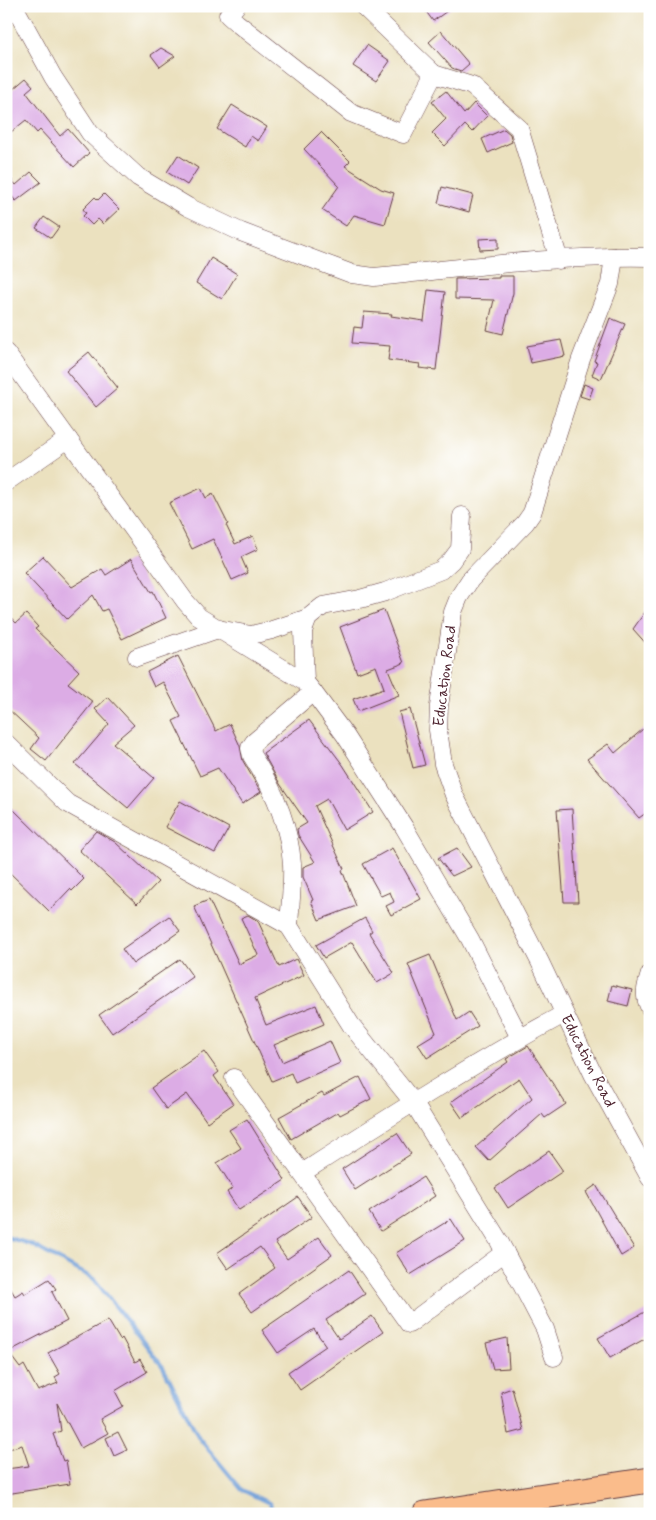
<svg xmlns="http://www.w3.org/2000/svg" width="656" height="1520" font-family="Mynerve,sans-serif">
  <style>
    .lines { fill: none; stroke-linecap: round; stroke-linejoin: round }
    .stream { stroke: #6d9cd6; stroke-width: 4 }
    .building { fill: #dcace5 }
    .minor-casing { stroke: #623c41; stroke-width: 19 }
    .highway-casing { stroke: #623c41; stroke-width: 27 }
    .minor { stroke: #fff; stroke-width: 18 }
    .highway { stroke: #fabc8b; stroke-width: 25 }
    .labels { text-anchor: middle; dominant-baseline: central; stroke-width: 4; stroke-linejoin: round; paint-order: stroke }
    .street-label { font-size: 16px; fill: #4a1f2b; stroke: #fff }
  </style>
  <rect width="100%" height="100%" fill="#fff"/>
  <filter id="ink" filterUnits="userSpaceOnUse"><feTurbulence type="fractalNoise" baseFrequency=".02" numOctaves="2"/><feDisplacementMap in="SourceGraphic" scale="10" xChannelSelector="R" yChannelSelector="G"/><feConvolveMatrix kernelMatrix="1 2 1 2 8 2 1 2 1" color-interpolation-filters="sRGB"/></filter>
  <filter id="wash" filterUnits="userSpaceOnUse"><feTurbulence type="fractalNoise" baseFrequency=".0096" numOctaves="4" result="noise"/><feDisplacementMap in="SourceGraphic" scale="20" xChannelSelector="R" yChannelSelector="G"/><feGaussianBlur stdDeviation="1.12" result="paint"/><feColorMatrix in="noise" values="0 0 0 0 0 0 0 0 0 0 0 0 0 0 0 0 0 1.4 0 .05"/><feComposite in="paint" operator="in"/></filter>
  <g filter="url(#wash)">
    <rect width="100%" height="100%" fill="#ebe1bf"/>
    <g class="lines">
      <!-- stream -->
      <polyline class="stream" points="6,1237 30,1244 94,1279 163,1367 199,1438 242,1490 269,1503 275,1514"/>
    </g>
    <g id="blocks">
      <!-- building -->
      <g class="building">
        <polygon points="422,6 454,6 433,21"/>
        <polygon points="441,31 469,64 461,71 452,68 429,42"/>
        <polygon points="367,45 390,61 376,81 353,66"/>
        <polygon points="161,48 175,56 160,67 151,55"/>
        <polygon points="26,78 33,86 26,92 60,136 68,129 89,153 74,167 40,130 37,133 26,120 6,136 6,95"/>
        <polygon points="446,91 464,114 474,103 487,116 472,132 465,125 445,146 432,133 446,119 432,102"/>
        <polygon points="232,105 267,127 258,141 251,136 245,147 217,129"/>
        <polygon points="504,129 510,134 512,142 488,153 482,139"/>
        <polygon points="321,132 350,161 345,166 381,189 394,193 385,224 354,215 346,226 322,210 339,186 304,149"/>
        <polygon points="178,155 198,168 187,185 167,172"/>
        <polygon points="31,172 41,182 16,201 6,190 6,173 16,185"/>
        <polygon points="442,187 473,195 469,212 438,203"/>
        <polygon points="104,194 119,209 103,224 98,219 92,225 83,216 86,213 83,209 95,197 98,200"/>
        <polygon points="44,217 59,227 51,238 36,228"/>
        <polygon points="498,238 498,249 480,250 479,239"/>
        <polygon points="211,258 237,274 222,299 196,283"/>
        <polygon points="499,276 513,276 513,293 503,334 487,330 494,300 455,299 455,279 499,278"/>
        <polygon points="428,290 445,292 436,370 419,368 420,364 388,360 390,346 352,343 354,327 362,328 364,312 392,314 391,316 424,321"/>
        <polygon points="610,318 625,324 601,379 592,375 597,362 594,361"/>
        <polygon points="561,340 565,356 531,363 527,346"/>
        <polygon points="89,352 118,388 96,407 66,371"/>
        <polygon points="584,384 593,388 589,399 580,396"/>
        <polygon points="201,488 206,498 213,494 228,524 226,525 235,544 253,536 258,549 241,557 248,573 232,580 213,539 192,549 169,503"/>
        <polygon points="43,556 72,587 102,569 106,575 131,559 151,592 153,591 166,618 122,639 107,609 102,611 93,595 67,619 24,573"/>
        <polygon points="650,605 650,648 633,629"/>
        <polygon points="384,610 404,663 388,669 399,695 358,711 353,699 384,688 376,666 357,673 340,627"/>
        <polygon points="6,612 16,623 26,614 38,627 35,629 79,671 68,683 93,702 46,761 31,749 39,738 6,707"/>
        <polygon points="178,656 216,731 230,724 240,746 243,761 261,792 242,804 218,768 200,776 173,721 181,717 163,682 154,687 147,672"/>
        <polygon points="108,697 134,725 113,743 154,778 128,808 75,764 109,724 95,709"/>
        <polygon points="410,709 425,765 413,768 399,712"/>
        <polygon points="309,720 343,765 373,812 344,830 327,799 315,806 344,869 342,870 356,906 319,920 311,901 313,900 303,877 303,867 315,862 298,835 297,829 307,823 280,784 263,753"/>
        <polygon points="643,729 650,737 650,810 639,818 587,759 608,744 615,753"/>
        <polygon points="180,801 229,828 215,853 165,827"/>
        <polygon points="12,808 84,879 72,891 70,889 49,911 6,869 6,814"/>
        <polygon points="572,809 578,902 564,902 557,810"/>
        <polygon points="96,831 115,842 158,882 137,904 79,850"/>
        <polygon points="392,848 421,899 391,915 386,906 394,902 390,892 381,896 363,864"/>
        <polygon points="457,848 471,867 452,876 438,858"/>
        <polygon points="209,900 239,964 258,955 241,918 248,915 258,921 279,967 296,959 304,975 255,998 266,1025 316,1005 324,1024 274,1045 282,1062 330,1041 340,1063 295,1083 291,1073 272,1081 194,906"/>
        <polygon points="169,916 180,931 133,964 122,949"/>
        <polygon points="365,918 372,931 369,933 394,973 377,983 352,942 324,958 316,945"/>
        <polygon points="430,955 457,1020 469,1012 478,1026 427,1058 418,1044 436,1033 408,964"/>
        <polygon points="180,959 193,977 112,1033 99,1015"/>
        <polygon points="612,985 632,990 628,1006 608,1001"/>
        <polygon points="528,1046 566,1104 545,1118 542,1114 489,1161 476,1147 532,1098 519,1078 462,1118 451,1102 508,1062 506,1059"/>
        <polygon points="204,1051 219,1072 214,1076 233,1104 207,1122 187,1094 166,1109 151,1088"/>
        <polygon points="360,1077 371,1099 340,1115 338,1112 291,1139 279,1117 322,1093 324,1096"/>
        <polygon points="247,1119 285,1180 239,1210 227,1192 233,1188 217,1163 241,1148 229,1130"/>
        <polygon points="397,1133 411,1154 355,1190 342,1169"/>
        <polygon points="549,1151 563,1171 508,1208 495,1188"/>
        <polygon points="423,1177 435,1196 381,1231 369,1212"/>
        <polygon points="596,1185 634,1248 621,1256 586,1192"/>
        <polygon points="298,1197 312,1217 275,1242 287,1259 319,1237 332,1255 252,1312 239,1294 275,1268 260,1247 228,1269 217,1253"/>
        <polygon points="451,1219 465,1241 410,1275 396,1253"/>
        <polygon points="349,1270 365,1294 326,1320 339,1339 372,1316 383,1332 300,1390 288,1372 326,1346 314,1329 278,1353 262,1330"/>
        <polygon points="49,1279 56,1289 52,1292 67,1321 8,1352 20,1368 24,1365 38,1391 58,1383 55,1377 60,1374 48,1353 108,1320 120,1340 122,1338 135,1362 140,1359 147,1372 115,1391 123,1406 100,1419 108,1433 81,1448 57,1403 61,1431 53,1434 63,1461 66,1460 70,1484 6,1494 6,1469 29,1466 22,1445 6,1450 6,1281 15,1296 23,1291 25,1294"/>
        <polygon points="650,1309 650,1336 610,1358 598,1338"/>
        <polygon points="507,1338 509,1368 493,1369 486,1343"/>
        <polygon points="512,1388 523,1430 508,1434 501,1392"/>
        <polygon points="118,1432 127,1450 114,1456 106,1438"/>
      </g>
    </g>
  </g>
  <g filter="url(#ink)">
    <use href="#blocks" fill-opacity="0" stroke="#623c41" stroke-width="1"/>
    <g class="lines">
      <!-- minor casing -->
      <g class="minor-casing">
        <g id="minor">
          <path d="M 14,6 L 53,77 L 90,133 L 138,177 L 188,207 L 241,232 L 352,274 L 374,277 C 465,268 558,255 650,257"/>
          <polyline points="236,6 228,15 237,23 351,113 403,134 434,74 363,6"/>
          <polyline points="434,74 472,86 519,128 559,260"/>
          <polyline points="614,257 610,284 581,359 532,513 525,523 470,580 459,597 453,612 439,706 438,730 443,764 454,795 540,962 593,1074 650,1178"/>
          <polyline points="6,353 185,601 199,617 305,682 313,692 345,735 404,827 470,939 520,1038"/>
          <polyline points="6,482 68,439"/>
          <polyline points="137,657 218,629 251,635 272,630 308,618"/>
          <polyline points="305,682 303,631 308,618 323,606 360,599 385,592 441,570 451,561 460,549 462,516"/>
          <polyline points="6,743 67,803 289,926 351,1025 413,1102 499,1241 545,1329 554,1357"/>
          <path d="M 289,926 C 290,906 293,884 292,864 C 289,824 274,789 252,756 L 250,748 L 254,742 L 313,692"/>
          <path d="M 650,974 C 646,986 643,996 650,1008"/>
          <polyline points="234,1078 409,1324 505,1252"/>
          <path d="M 302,1173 C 388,1118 474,1063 564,1014"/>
        </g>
      </g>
      <!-- highway casing -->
      <g class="highway-casing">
        <polyline id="highway" points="425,1514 650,1480"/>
      </g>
      <!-- minor -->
      <use href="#minor" class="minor"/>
      <!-- highway -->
      <use href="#highway" class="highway"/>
    </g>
  </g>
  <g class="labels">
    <!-- street labels -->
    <g class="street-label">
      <text transform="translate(445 676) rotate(-83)">Education Road</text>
      <text transform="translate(588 1061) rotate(63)">Education Road</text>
    </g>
  </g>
  <!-- margin -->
  <rect width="656" height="1520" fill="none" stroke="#fff" stroke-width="25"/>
</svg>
